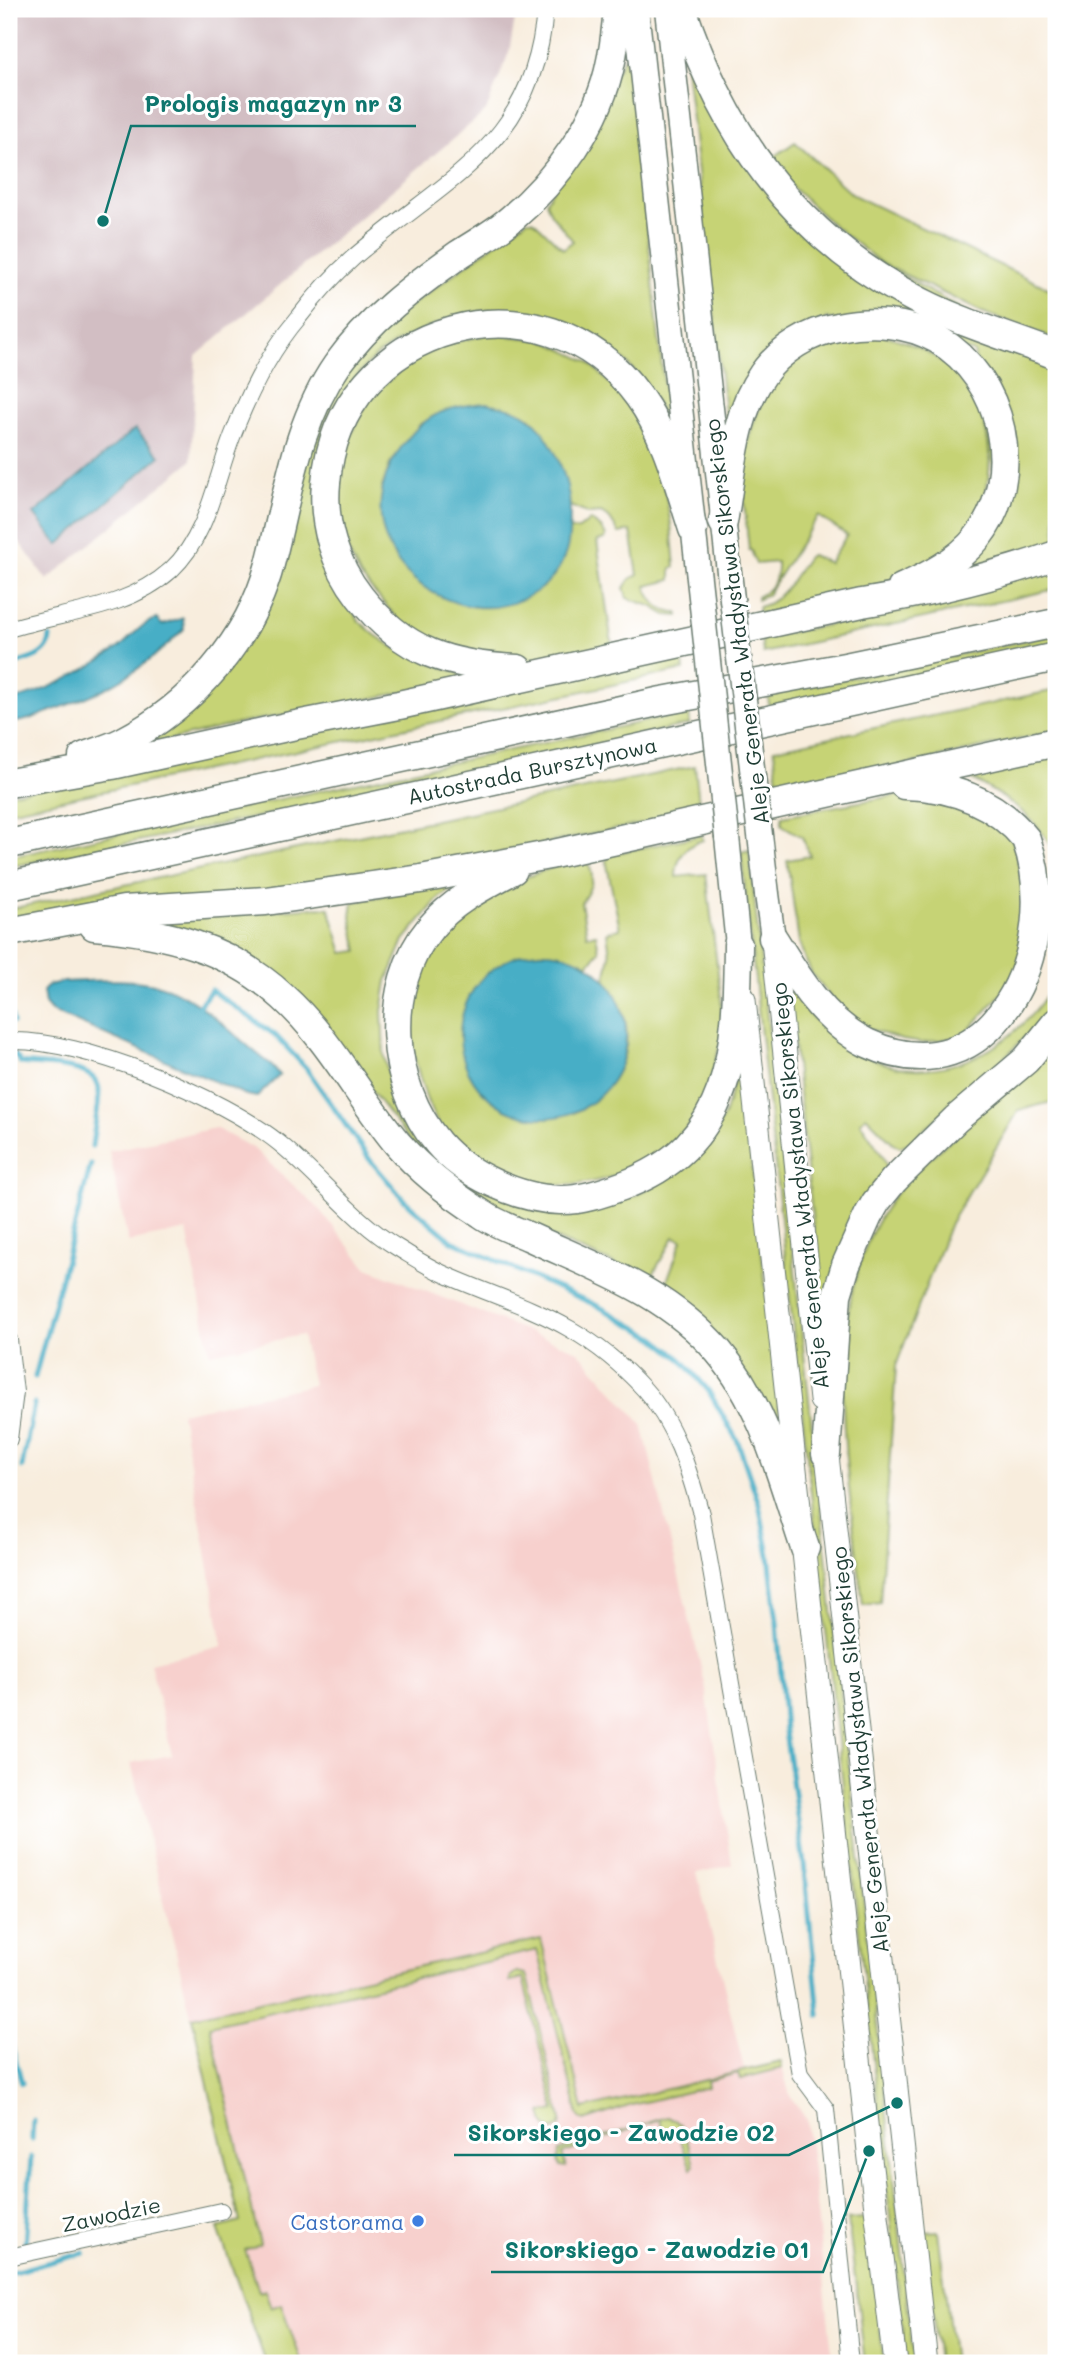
<svg xmlns="http://www.w3.org/2000/svg" width="1065" height="2372" font-family="Mali,sans-serif">
  <style>
    .built { fill: #f7d0cd }
    .industrial { fill: #d2bec3 }
    .green { fill: #c6d375; stroke: #728854; stroke-width: 2 }
    .water { fill: #46aec6; stroke: #32767d; stroke-width: 2 }
    .lines { fill: none; stroke-linecap: round; stroke-linejoin: round }
    .stream { stroke: #46aec6; stroke-width: 5 }
    .street-casing { stroke: #6b7b6f; stroke-width: 18 }
    .secondary-casing { stroke: #6b7b6f; stroke-width: 25 }
    .primary-casing { stroke: #6b7b6f; stroke-width: 27 }
    .highway-casing { stroke: #6b7b6f; stroke-width: 31 }
    .street { stroke: #fff; stroke-width: 16 }
    .secondary { stroke: #fff; stroke-width: 23 }
    .primary { stroke: #fff; stroke-width: 24 }
    .highway { stroke: #fff; stroke-width: 28 }
    .primary-bridge-casing { stroke: #6b7b6f; stroke-width: 27; stroke-linecap: butt }
    .primary-bridge { stroke: #fff; stroke-width: 24 }
    .shop-dot { fill: #3f7fe0; stroke: #fff; stroke-width: 2.5 }
    .labels { text-anchor: middle; dominant-baseline: central; stroke-width: 6; stroke-linejoin: round; paint-order: stroke }
    .street-label { font-size: 21px; fill: #1f3d34; stroke: #fff }
    .shop-label { font-size: 21px; fill: #366cbe; stroke: #fff; text-anchor: end }
    .leader { fill: none; stroke: #0f766e; stroke-width: 2.5 }
    .callout-dot { fill: #0f766e; stroke: #fff; stroke-width: 2.5 }
    .callout-label { font-size: 23px; text-anchor: middle; font-weight: bold; fill: #0f766e; stroke: #fff; stroke-width: 6; stroke-linejoin: round; paint-order: stroke }
  </style>
  <rect width="100%" height="100%" fill="#fff"/>
  <filter id="ink" filterUnits="userSpaceOnUse"><feTurbulence type="fractalNoise" baseFrequency=".0143" numOctaves="2"/><feDisplacementMap in="SourceGraphic" scale="14" xChannelSelector="R" yChannelSelector="G"/><feConvolveMatrix kernelMatrix="1 2 1 2 8 2 1 2 1" color-interpolation-filters="sRGB"/></filter>
  <filter id="wash" filterUnits="userSpaceOnUse"><feTurbulence type="fractalNoise" baseFrequency=".00686" numOctaves="4" result="noise"/><feDisplacementMap in="SourceGraphic" scale="28" xChannelSelector="R" yChannelSelector="G"/><feGaussianBlur stdDeviation="1.57" result="paint"/><feColorMatrix in="noise" values="0 0 0 0 0 0 0 0 0 0 0 0 0 0 0 0 0 1.4 0 .05"/><feComposite in="paint" operator="in"/></filter>
  <g filter="url(#wash)">
    <rect width="100%" height="100%" fill="#f8eddd"/>
    <!-- built -->
    <polygon class="built" points="215,1128 253,1148 318,1208 367,1268 578,1351 642,1424 705,1684 732,1865 697,1873 744,2069 781,2062 790,2096 807,2119 833,2363 266,2363 218,2228 240,2222 131,1763 172,1755 150,1663 223,1646 181,1413 313,1385 302,1335 210,1353 187,1230 128,1242 109,1151"/>
    <!-- industrial -->
    <polygon class="industrial" points="9,9 517,9 509,52 486,111 196,356 191,461 47,580 9,528"/>
    <!-- green -->
    <g class="green">
      <polygon points="683,40 782,209 1056,362 1056,544 971,569 1002,517 974,352 826,318 728,438"/>
      <path d="M 629,57 L 668,424 C 655,402 644,381 626,362 C 614,349 598,340 582,333 C 556,320 529,312 500,310 C 463,309 399,336 372,360 C 365,366 360,374 354,380 L 323,554 L 339,591 L 359,621 L 375,635 L 398,650 L 474,679 L 236,724 L 136,748 L 221,678 L 326,398 L 386,324 L 527,220 L 533,220 L 563,249 L 573,241 L 551,214 L 546,202 L 623,59 Z"/>
      <polygon points="795,142 853,195 1056,292 1056,339 982,312 881,263 833,225 792,187 770,160"/>
      <path d="M 489,334 L 543,340 L 589,362 L 631,405 L 652,443 L 663,479 L 671,525 L 675,567 L 671,568 L 671,580 L 646,586 C 651,601 661,613 678,613 L 678,616 L 666,615 L 651,606 L 627,598 L 624,588 L 630,579 L 638,575 L 631,531 L 619,533 L 610,519 L 601,513 L 589,514 L 570,506 C 564,472 552,444 530,417 L 421,423 L 390,464 L 382,487 L 543,587 C 560,567 566,556 569,530 L 579,529 L 590,520 L 601,528 L 606,536 L 605,539 L 597,541 L 612,645 L 561,657 L 511,662 L 459,655 L 403,625 L 361,577 L 343,541 L 337,498 L 346,445 L 370,397 L 412,360 L 444,345 Z"/>
      <path d="M 881,334 C 900,340 918,345 935,357 C 988,392 1005,467 974,523 C 968,534 931,565 919,574 C 912,579 899,581 889,584 C 847,597 802,604 759,614 L 758,607 C 782,603 794,575 808,557 L 811,555 L 829,563 L 847,535 L 818,516 L 767,595 L 757,600 L 757,597 C 772,590 778,579 777,562 L 756,564 L 751,550 L 749,550 C 747,527 743,503 743,480 C 743,433 770,364 817,344 C 833,338 862,337 881,334 Z"/>
      <polygon points="1056,567 1056,589 763,653 761,638 925,606"/>
      <polygon points="1056,634 1056,647 769,706 768,695"/>
      <polygon points="682,655 684,670 9,811 9,794"/>
      <polygon points="1056,690 1056,731 779,793 774,749"/>
      <polygon points="689,712 690,724 350,798 9,867 9,857"/>
      <path d="M 1056,756 L 1056,859 C 1043,819 1001,794 966,776 Z"/>
      <polygon points="695,766 700,812 338,886 9,920 9,909"/>
      <polygon points="898,795 956,802 1012,836 1038,954 963,1036 923,1043 902,1040 863,1027 843,1013 812,974 805,959 799,942 787,860 810,856 802,837 782,825 782,816"/>
      <path d="M 702,835 L 703,840 C 685,845 676,859 676,877 L 706,874 C 710,907 714,941 718,974 C 720,993 724,1013 722,1032 C 722,1042 717,1053 715,1063 C 711,1076 710,1092 704,1103 C 691,1129 669,1148 645,1162 C 576,1201 489,1192 440,1126 C 430,1112 425,1094 420,1078 C 406,1031 406,994 431,951 C 438,939 446,927 457,917 C 464,910 475,905 483,900 C 516,879 548,867 585,859 C 597,875 592,888 581,903 L 587,936 L 596,934 L 599,951 L 588,965 L 582,961 L 574,1113 C 627,1083 645,1031 605,980 L 610,955 L 607,932 L 620,929 L 606,860 L 612,854 Z"/>
      <polygon points="749,850 914,2363 906,2363 741,852"/>
      <polygon points="464,879 439,898 404,940 387,981 382,1011 384,1056 394,1096 407,1118 454,1170 607,1205 636,1195 659,1182 705,1146 724,1116 740,1061 785,1456 699,1314 667,1287 667,1281 682,1240 674,1237 653,1274 647,1278 512,1220 421,1155 323,1028 141,921 319,907 329,908 343,953 358,951 351,917 353,902"/>
      <path d="M 1056,976 L 1056,996 L 1036,1026 L 991,1071 L 907,1144 L 900,1147 L 894,1144 L 866,1116 L 860,1122 L 884,1158 L 887,1166 L 864,1201 L 823,1317 L 787,980 C 793,990 799,1002 807,1011 C 817,1024 831,1032 845,1040 C 855,1047 865,1055 876,1060 C 923,1081 979,1063 1015,1031 C 1032,1016 1048,997 1056,976 Z"/>
      <path d="M 1056,1038 L 1056,1101 L 1019,1110 L 950,1223 L 896,1366 L 880,1603 L 863,1605 C 849,1477 811,1298 899,1189 C 913,1171 933,1156 949,1141 C 985,1107 1020,1073 1056,1038 Z"/>
      <polygon points="541,1939 583,2109 781,2062 782,2068 740,2079 738,2073 707,2081 708,2087 632,2105 587,2120 581,2119 578,2115 537,1950 210,2026 260,2244 245,2250 259,2291 265,2290 271,2308 281,2304 302,2363 266,2363 218,2228 240,2222 192,2017"/>
      <polygon points="516,1972 525,1974 527,1977 561,2119 560,2126 553,2130 546,2126 542,2113 555,2110 523,1978 510,1981 510,1977"/>
      <path d="M 667,2117 C 684,2118 688,2145 693,2160 L 694,2166 L 691,2169 L 677,2129 L 664,2133 L 659,2119 L 562,2154 L 566,2167 L 561,2166 L 558,2162 L 559,2151 Z"/>
      <polygon points="865,2218 870,2240 884,2363 865,2363 848,2219"/>
      <polygon points="938,2231 954,2363 938,2363 924,2232"/>
    </g>
    <!-- water -->
    <g class="water">
      <path d="M 486,403 C 501,406 520,409 531,419 C 553,438 570,481 570,510 C 570,523 570,540 566,552 C 561,569 549,584 534,593 C 510,608 484,611 457,603 C 390,582 358,514 398,452 C 421,416 445,406 486,403 Z"/>
      <polygon points="135,429 160,456 58,545 34,514"/>
      <path d="M 183,618 L 184,629 C 141,672 108,691 51,711 C 38,716 22,723 9,722 L 9,701 C 48,691 84,672 117,649 C 130,640 141,622 157,619 L 162,625 Z"/>
      <circle cx="543" cy="1035" r="83"/>
      <path d="M 61,982 C 92,981 128,977 159,985 C 198,995 236,1039 269,1063 L 280,1075 L 257,1097 L 246,1095 L 51,1011 L 45,1004 L 43,991 L 49,985 Z"/>
    </g>
    <g class="lines">
      <!-- stream -->
      <g class="stream">
        <path d="M 9,666 C 25,660 50,657 50,637"/>
        <polyline points="9,1006 13,1022"/>
        <polyline points="199,1006 211,990 275,1035 306,1068 370,1160 405,1201 452,1241 598,1306 655,1338 682,1360 708,1390 738,1442 759,1504 769,1555 777,1622 785,1731 804,1864 819,2015"/>
        <path d="M 15,1055 L 21,1063 C 40,1066 98,1063 99,1090 C 99,1108 94,1128 92,1146"/>
        <polyline points="35,1377 91,1164"/>
        <polyline points="22,1467 34,1404"/>
        <polyline points="9,2037 22,2083"/>
        <polyline points="32,2139 33,2120"/>
        <polyline points="25,2246 31,2157"/>
        <polyline points="9,2273 84,2253"/>
      </g>
    </g>
  </g>
  <g filter="url(#ink)">
    <g class="lines">
      <!-- street casing -->
      <g class="street-casing">
        <g id="street">
          <path d="M 9,629 C 63,612 127,610 171,570 C 208,536 215,481 232,437 C 248,395 270,351 299,317 C 315,296 333,276 353,258 C 443,179 535,147 545,9"/>
          <path d="M 9,1041 C 82,1038 222,1097 279,1143 C 320,1176 352,1220 398,1248 C 413,1257 428,1267 444,1274 C 486,1293 530,1306 570,1329 C 598,1345 623,1366 644,1389 C 675,1423 689,1470 701,1514 L 800,2074 L 826,2109 L 851,2363"/>
          <polyline points="9,1340 15,1392 9,1439"/>
          <polyline points="9,2257 221,2211"/>
        </g>
      </g>
      <!-- secondary casing -->
      <g class="secondary-casing">
        <g id="secondary">
          <polyline points="773,940 821,1400"/>
          <polyline points="744,1000 869,2151 895,2363"/>
          <polyline points="825,1437 926,2363"/>
        </g>
      </g>
      <!-- primary casing -->
      <g class="primary-casing">
        <g id="primary">
          <polyline points="636,9 702,606"/>
          <polyline points="667,9 732,599"/>
          <polyline points="727,837 738,945"/>
          <polyline points="767,894 773,938"/>
        </g>
      </g>
      <!-- highway casing -->
      <g class="highway-casing">
        <g id="highway">
          <path d="M 682,9 C 723,132 792,232 908,295 C 954,321 1007,336 1056,355"/>
          <path d="M 723,522 C 732,472 733,416 763,374 C 780,350 810,332 838,327 C 870,320 908,322 937,339 C 1004,378 1026,476 977,538 C 958,561 929,576 902,588"/>
          <path d="M 518,669 C 450,666 404,653 360,597 C 335,565 322,524 326,483 C 338,322 545,265 639,397 C 667,436 678,483 693,529"/>
          <path d="M 83,757 C 96,752 110,748 122,742 C 192,706 250,640 270,564 C 288,495 296,424 337,365 C 369,320 414,286 458,255 C 476,243 495,233 511,219 C 556,181 600,121 611,61 C 615,44 616,26 618,9"/>
          <path d="M 9,783 L 112,765 L 291,726 L 399,705 L 862,603 C 929,592 992,578 1056,555"/>
          <polyline points="9,844 662,701 845,667 1056,623"/>
          <path d="M 513,870 C 483,886 453,901 431,927 C 381,987 389,1085 438,1143 C 465,1175 519,1199 560,1200 C 580,1201 603,1193 622,1186 C 734,1146 737,1047 738,945"/>
          <polyline points="9,886 1056,657"/>
          <path d="M 94,926 C 165,932 229,947 283,997 C 329,1038 358,1096 397,1143 C 420,1170 452,1195 482,1214 C 496,1224 514,1230 530,1237 C 599,1269 666,1291 718,1351 C 765,1406 782,1480 805,1548"/>
          <polyline points="9,932 124,910 266,901 421,879 549,855 1056,742"/>
          <path d="M 773,938 C 797,977 824,1022 867,1043 C 993,1102 1065,947 1026,839 C 995,801 952,786 904,785"/>
          <polyline points="826,1454 837,1295 846,1265 868,1216 876,1202 894,1180 956,1119 1026,1060 1056,1023"/>
        </g>
      </g>
      <!-- street -->
      <use href="#street" class="street"/>
      <!-- secondary -->
      <use href="#secondary" class="secondary"/>
      <!-- primary -->
      <use href="#primary" class="primary"/>
      <!-- highway -->
      <use href="#highway" class="highway"/>
      <!-- primary-bridge casing -->
      <g class="primary-bridge-casing">
        <g id="primary-bridge">
          <polyline points="732,599 767,894"/>
          <polyline points="702,606 727,837"/>
        </g>
      </g>
      <!-- primary-bridge -->
      <use href="#primary-bridge" class="primary-bridge"/>
    </g>
  </g>
  <!-- markers -->
  <circle class="shop-dot" cx="418" cy="2221" r="7"/>
  <g class="labels">
    <!-- street labels -->
    <g class="street-label">
      <text transform="translate(736 622) rotate(-97)">Aleje Generała Władysława Sikorskiego</text>
      <text transform="translate(532 770) rotate(-12)">Autostrada Bursztynowa</text>
      <text transform="translate(799 1186) rotate(-96)">Aleje Generała Władysława Sikorskiego</text>
      <text transform="translate(859 1750) rotate(-96)">Aleje Generała Władysława Sikorskiego</text>
      <text transform="translate(111 2214) rotate(-12)">Zawodzie</text>
    </g>
    <!-- shop labels -->
    <g class="shop-label">
      <text x="404" y="2221">Castorama</text>
    </g>
  </g>
  <!-- callouts -->
  <path class="leader" d="M103 221L131 126H416M897 2103L789 2155H454M869 2151L823 2272H491"/>
  <g class="callout-dot">
    <circle cx="103" cy="221" r="7"/>
    <circle cx="897" cy="2103" r="7"/>
    <circle cx="869" cy="2151" r="7"/>
  </g>
  <g class="callout-label">
    <text x="273" y="112">Prologis magazyn nr 3</text>
    <text x="621" y="2141">Sikorskiego - Zawodzie 02</text>
    <text x="657" y="2258">Sikorskiego - Zawodzie 01</text>
  </g>
  <!-- margin -->
  <rect width="1065" height="2372" fill="none" stroke="#fff" stroke-width="35"/>
</svg>
